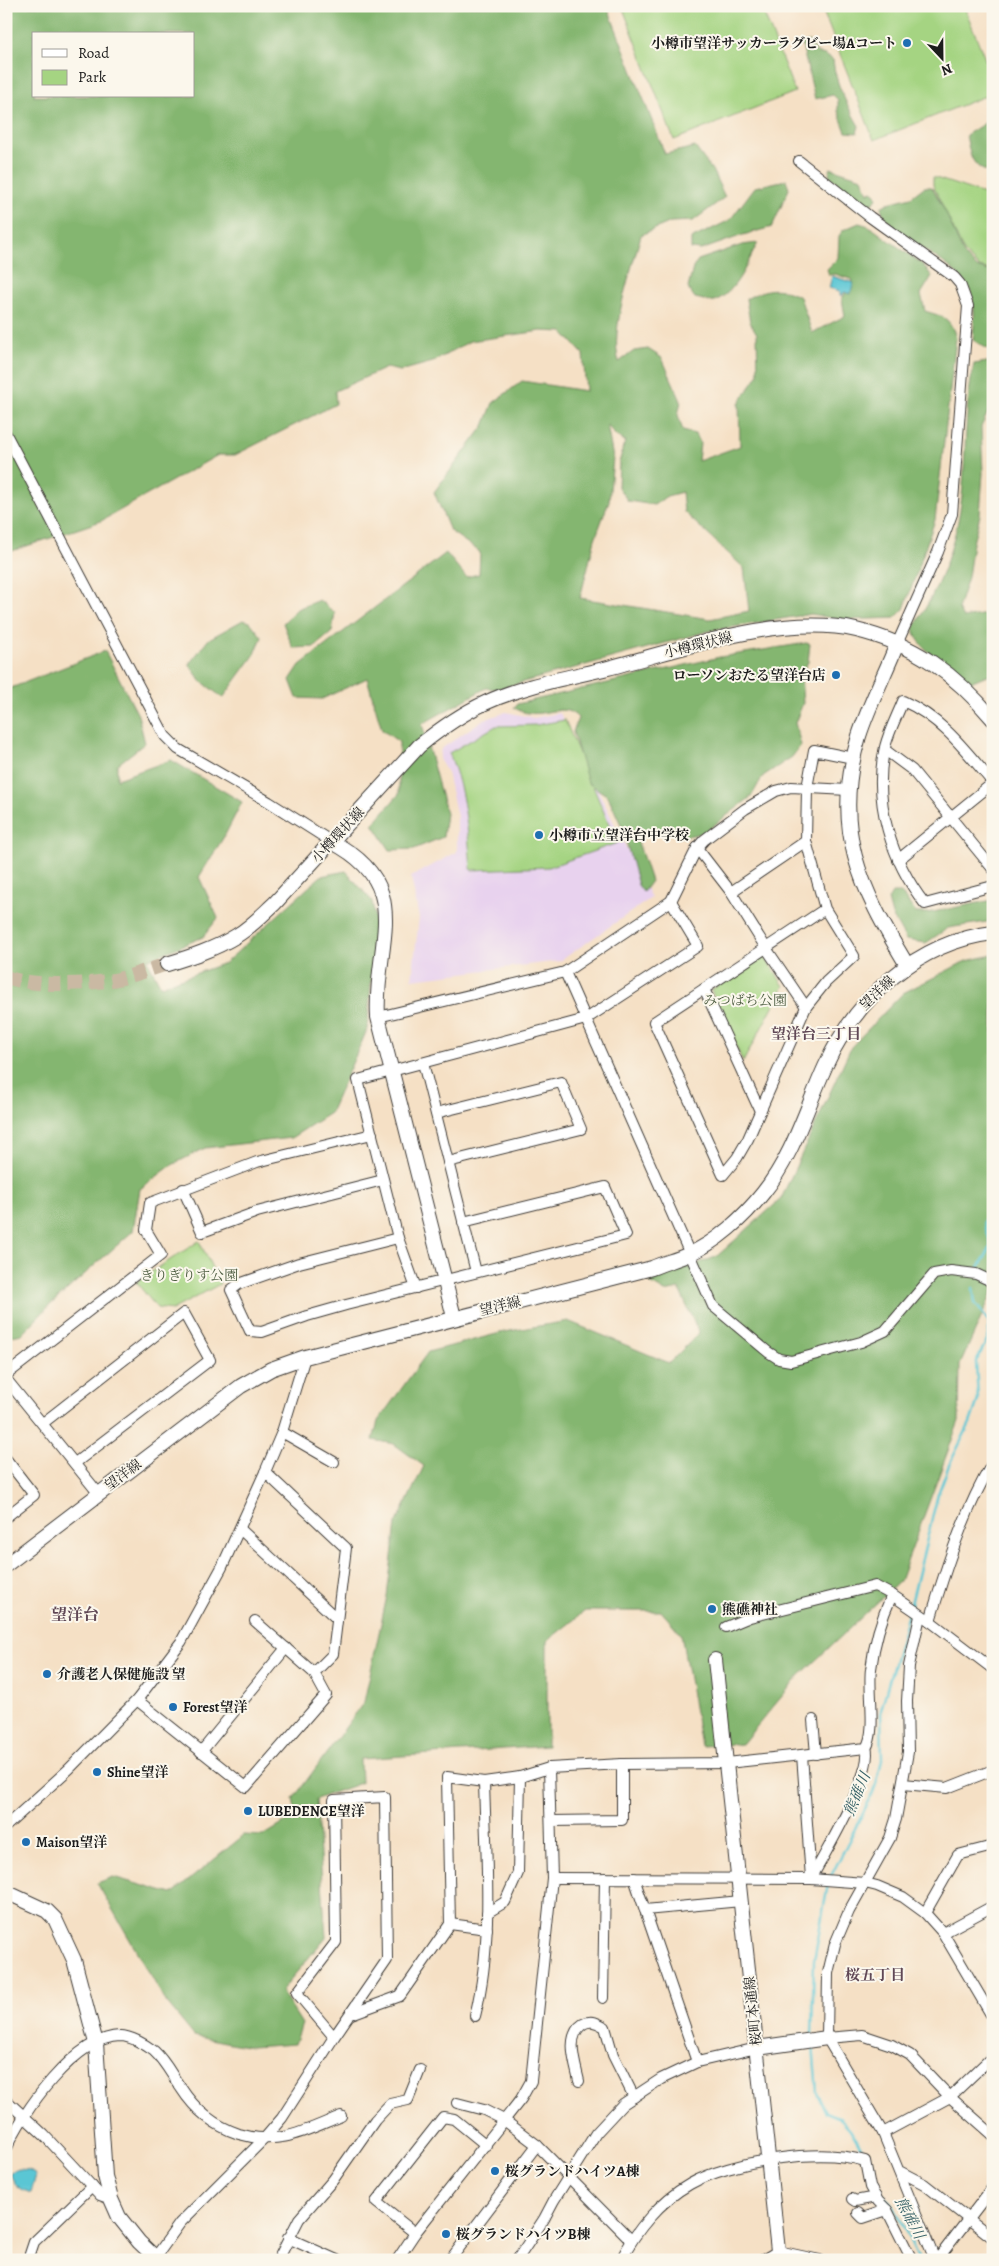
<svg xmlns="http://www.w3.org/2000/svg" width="999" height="2266" font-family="Alegreya,'Noto Serif JP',serif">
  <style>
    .built { fill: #e8d2ee }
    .green { fill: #a5d482; stroke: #60784f }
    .forest { fill: #84b670; stroke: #506946; fill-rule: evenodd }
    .water { fill: #5ac6d4; stroke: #3b7178 }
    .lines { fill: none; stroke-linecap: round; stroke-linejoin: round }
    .stream { stroke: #5ac6d4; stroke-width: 2.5 }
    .secondary-tunnel { stroke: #cab9a3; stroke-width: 14; stroke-dasharray: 14 7; stroke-linecap: butt }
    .street-casing { stroke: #3d3935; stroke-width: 12 }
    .secondary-casing { stroke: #3d3935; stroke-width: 16 }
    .street { stroke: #fff; stroke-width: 10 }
    .secondary { stroke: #fff; stroke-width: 14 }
    .poi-dot { fill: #1f6fb2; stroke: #fbf7ec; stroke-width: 2 }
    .labels { text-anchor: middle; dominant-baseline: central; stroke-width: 4; stroke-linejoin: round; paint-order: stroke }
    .poi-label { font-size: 14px; font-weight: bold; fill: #1c1c1c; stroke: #fbf7ec; text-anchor: start }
    .street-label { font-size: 14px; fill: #1c1c1c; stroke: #fbf7ec }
    .park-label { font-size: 14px; fill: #4c5c40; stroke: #fbf7ec }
    .neighbourhood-label { font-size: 15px; font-weight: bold; fill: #604856; stroke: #fbf7ec }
    .water-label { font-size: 15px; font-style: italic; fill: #356066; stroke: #fbf7ec }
    .quarter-label { font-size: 16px; font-weight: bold; fill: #604856; stroke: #fbf7ec }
  </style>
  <rect width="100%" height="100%" fill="#fbf7ec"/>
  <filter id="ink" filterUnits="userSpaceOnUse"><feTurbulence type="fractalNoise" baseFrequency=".02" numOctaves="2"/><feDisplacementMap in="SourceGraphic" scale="10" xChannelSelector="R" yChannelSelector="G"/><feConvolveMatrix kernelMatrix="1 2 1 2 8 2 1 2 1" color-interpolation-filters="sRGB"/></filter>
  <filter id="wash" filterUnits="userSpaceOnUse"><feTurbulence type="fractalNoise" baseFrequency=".0096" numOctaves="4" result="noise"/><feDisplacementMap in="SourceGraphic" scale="20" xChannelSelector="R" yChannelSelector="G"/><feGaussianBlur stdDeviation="1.12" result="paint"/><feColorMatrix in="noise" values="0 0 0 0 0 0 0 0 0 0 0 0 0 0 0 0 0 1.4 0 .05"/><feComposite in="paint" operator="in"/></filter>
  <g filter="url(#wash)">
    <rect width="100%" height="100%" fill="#f5e0c5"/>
    <!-- built -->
    <polygon class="built" points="506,712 534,718 560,713 651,898 560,961 412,979 419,918 411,877 457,852 457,817 447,772 439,759 441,749 481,721"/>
    <!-- green -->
    <g class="green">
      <polygon points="622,6 761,6 795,92 674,140"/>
      <polygon points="821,6 964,6 993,79 993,93 874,140"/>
      <polygon points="933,177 993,197 993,271 979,267 965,254 933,185"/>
      <path d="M 565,720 L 617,843 L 549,867 L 471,870 C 468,830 465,791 449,753 L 496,726 L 536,725 Z"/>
      <polygon points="764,956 784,986 743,1062 711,990"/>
      <polygon points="199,1241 220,1284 172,1310 157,1308 136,1282"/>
    </g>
    <!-- forest -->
    <g class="forest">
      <path d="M 6,6 L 607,6 L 665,154 L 695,147 L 712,170 L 725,197 L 693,221 L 671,222 L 641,235 C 632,268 609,331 619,362 L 634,351 L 648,349 L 662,358 L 681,401 L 678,415 L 683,431 L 695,434 L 700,443 L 698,461 L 740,446 L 739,403 L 758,375 L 757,334 L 750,322 L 746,299 C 768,287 778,286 800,297 L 812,333 L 845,316 L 842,299 L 853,280 L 835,274 L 829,275 L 827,269 L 838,258 L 839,236 L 843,230 L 859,223 L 869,226 L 922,264 L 932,276 L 921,294 L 925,311 C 944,317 950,317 956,338 L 935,520 L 904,609 L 895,618 L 842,620 L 811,614 L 709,631 L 498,689 L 486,688 L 422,724 L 446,813 L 443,837 L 414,849 L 390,850 L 373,824 L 399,794 L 399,742 L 382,730 L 367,678 L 322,699 L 297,698 L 290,680 L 300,665 L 446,553 L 466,577 L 479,574 L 480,552 L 450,531 L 434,492 L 484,426 L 493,403 L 522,381 L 586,391 L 583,354 L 563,332 L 541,331 L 470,341 L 433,362 L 400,371 L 386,368 L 335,391 L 336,404 L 235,455 L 218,455 L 101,521 L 6,553 ZM 34,34 L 194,34 L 194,96 L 34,96 ZM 607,425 L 616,436 L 625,441 L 619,463 L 618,487 L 628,501 L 654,505 L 667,496 L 682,492 L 684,512 L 744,568 L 749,611 L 710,619 L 580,598 L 595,539 L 609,501 L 613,458 Z"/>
      <path d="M 809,41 L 817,53 L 825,55 L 833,60 C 835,83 848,107 859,126 L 857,133 L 846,132 L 838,111 L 838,100 L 833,95 L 815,99 L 802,45 L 804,42 Z"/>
      <path d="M 993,118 L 993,173 C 971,169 970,154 966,135 Z"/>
      <path d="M 830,168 L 862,178 L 868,193 L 872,191 L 876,194 L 877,199 L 871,205 C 855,198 841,188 829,175 Z"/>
      <polygon points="786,180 789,189 772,227 743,235 701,250 691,249 691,239 730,220 755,187"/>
      <path d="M 924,187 L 932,187 L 946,213 L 964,255 L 976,267 L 993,272 L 993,350 L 986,348 L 973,340 C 974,323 977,303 968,287 C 952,258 886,236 881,207 L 888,203 L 911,197 Z"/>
      <path d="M 758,243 C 748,261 736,294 714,301 C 709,302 701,299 695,298 L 688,288 L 693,268 L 698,260 L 742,245 Z"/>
      <path d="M 993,361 L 993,402 L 981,427 L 983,473 L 980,515 L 973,543 L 968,577 L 958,609 L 963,618 L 993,613 L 993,677 L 987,675 L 968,683 C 950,665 921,655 913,628 C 941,588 959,535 963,486 C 966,446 965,404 974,364 Z"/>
      <polygon points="319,600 335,613 332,632 314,647 293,648 283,623 297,609"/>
      <polygon points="243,620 250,622 262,637 255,654 223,698 201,681 189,664 209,639"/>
      <path d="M 806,643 L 810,644 L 808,662 L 801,675 L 803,703 L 795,723 L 801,745 L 792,757 L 763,776 L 751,797 L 704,833 L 682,837 L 665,831 L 635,833 L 651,881 L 643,892 L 638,885 L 622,827 L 608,796 L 588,783 L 573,732 L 578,718 C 564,702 547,716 529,713 C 524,713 519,710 514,708 L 517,704 L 720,657 Z"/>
      <polygon points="105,651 138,715 145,743 117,765 117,779 171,760 242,802 225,835 199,877 218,918 203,937 147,960 161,986 225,963 321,876 346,871 372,901 376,924 367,1030 330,1113 291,1138 205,1148 172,1165 140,1189 133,1231 49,1306 22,1334 6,1337 6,690"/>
      <polygon points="892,893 901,893 916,913 928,913 993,900 993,921 948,928 926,943 906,940 892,915 888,900"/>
      <polygon points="993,955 993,1291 960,1365 959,1421 900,1581 799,1676 742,1744 701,1746 681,1634 661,1611 585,1611 547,1641 547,1746 360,1759 361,1783 316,1799 326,1937 281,1991 302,2024 295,2044 251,2047 194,2036 166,2002 97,1883 113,1877 172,1894 244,1835 263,1836 296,1816 293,1799 364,1702 387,1596 396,1524 424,1466 394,1444 373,1440 378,1421 428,1352 504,1332 568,1321 669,1363 699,1333 679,1289 665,1292 647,1281 716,1257 781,1199 851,1047 903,993 966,961"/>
    </g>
    <!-- water -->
    <g class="water">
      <polygon points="832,276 854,283 850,294 844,292 842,296 840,295 840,291 829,288"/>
      <path d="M 19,2169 L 28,2170 L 36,2175 L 31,2193 C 19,2189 13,2184 10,2172 Z"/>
    </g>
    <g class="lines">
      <!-- stream -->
      <g class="stream">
        <polyline points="979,1267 990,1249 991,1244 984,1222 993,1201"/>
        <polyline points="911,1604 938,1494 949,1465 970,1423 978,1400 976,1362 989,1336 989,1322 975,1303 973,1288"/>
        <polyline points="831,1876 871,1797 877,1782 882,1760 881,1710 909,1610"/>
        <polyline points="812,2034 814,1960 828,1884"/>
        <polyline points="813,2045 817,2093 826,2113 841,2119 850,2129 873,2167 876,2184 883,2196 894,2206 919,2260"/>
      </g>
    </g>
  </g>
  <g filter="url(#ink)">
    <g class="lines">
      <!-- secondary-tunnel -->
      <path class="secondary-tunnel" d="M 6,977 C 35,987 89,985 118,979 C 135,975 151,969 167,964"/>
      <!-- street casing -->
      <g class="street-casing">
        <g id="street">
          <polyline points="799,161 870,217 954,277 960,284 968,306 952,514 938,552 897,644"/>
          <polyline points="6,434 165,736 178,749 269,802 332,842"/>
          <polyline points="885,750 912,770 993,869"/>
          <path d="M 993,783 C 966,751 942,718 903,701 C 897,716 889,731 885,747 C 872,801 892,862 925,904 L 993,886"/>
          <polyline points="697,848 731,892 766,948 806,1007"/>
          <polyline points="898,860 993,783"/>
          <polyline points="731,892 806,841"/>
          <polyline points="825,909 654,1022 723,1175 737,1158 748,1139 806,1007 826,982 854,956 825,909 806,841 807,788 814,750 853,758"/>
          <polyline points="565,972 713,1306 768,1352 779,1359 791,1361 861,1342 885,1331 934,1274 951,1271 976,1274 989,1280 993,1286"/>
          <polyline points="704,989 760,1111"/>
          <polyline points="378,1017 565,972 671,901 697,848 704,840 745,809 776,791 791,787 848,790"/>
          <polyline points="423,1063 476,1272"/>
          <polyline points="436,1113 561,1082 581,1129 448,1162"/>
          <polyline points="183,1189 202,1232 257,1212 383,1180"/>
          <polyline points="398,1238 299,1263 239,1284 231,1290 250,1331 262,1332 307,1316 346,1305 626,1235 605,1187 463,1222"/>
          <polyline points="416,1288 398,1238 358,1080 586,1019 698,946 671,901"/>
          <polyline points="6,1375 161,1255 146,1230 150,1203 257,1162 372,1134"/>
          <polyline points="6,1379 99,1494"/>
          <polyline points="43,1423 184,1313 210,1360 75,1463"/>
          <polyline points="282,1432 334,1462"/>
          <polyline points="6,1459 34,1495 6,1517"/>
          <polyline points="265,1472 346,1548 333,1654 314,1673"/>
          <polyline points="240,1529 336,1618"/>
          <polyline points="920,1616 909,1666 907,1701 908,1752 896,1819 890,1838 849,1911 835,1944 828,1973 827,2038 883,2133 935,2260"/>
          <path d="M 930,1621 C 946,1567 964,1511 993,1462"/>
          <polyline points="726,1627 750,1617 875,1586 892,1595 930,1621 993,1669"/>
          <polyline points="137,1700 246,1787 326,1695 314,1673 255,1621"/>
          <polyline points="813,1720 816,1754"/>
          <polyline points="201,1752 286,1648"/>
          <polyline points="802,1755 811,1878"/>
          <polyline points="903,1784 947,1788 993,1770"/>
          <polyline points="552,1821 622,1820 622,1764"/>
          <polyline points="6,1826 69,1769 137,1700 181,1642 222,1567 265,1472 282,1432 305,1357"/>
          <polyline points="552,1878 811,1879 865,1883 877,1886 903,1897 925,1913 943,1933 993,2018"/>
          <polyline points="634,1878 697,2062"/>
          <path d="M 811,1879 C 824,1855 875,1770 866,1748"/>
          <polyline points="645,1910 741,1901"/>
          <polyline points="487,1913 505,1902 518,1873 520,1777"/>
          <polyline points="925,1913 958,1855 993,1846"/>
          <polyline points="450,1924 487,1929"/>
          <polyline points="943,1933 993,1906"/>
          <polyline points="603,1998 605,1878"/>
          <path d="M 351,2014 L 400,1996 L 450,1924 L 447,1777 L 484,1782 L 520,1777 L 549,1768 L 622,1764 L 727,1763 L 866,1748 C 877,1732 868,1690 871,1669 C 874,1643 881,1619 892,1595"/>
          <path d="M 475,2016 C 494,1940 486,1859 484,1782"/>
          <polyline points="827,2038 862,2035 892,2045 910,2055 950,2097 993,2135"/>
          <path d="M 579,2081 C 575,2063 565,2036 583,2024 C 591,2019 597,2023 605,2027 L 613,2055 L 634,2097"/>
          <polyline points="6,2100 44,2135 100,2195 111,2199"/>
          <polyline points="457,2103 484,2110 504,2120 537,2145 631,2240"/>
          <polyline points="883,2133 950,2097 993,2056"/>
          <path d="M 6,2150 C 22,2112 75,2037 120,2036 C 131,2036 146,2045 154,2051 C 166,2062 172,2076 181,2088 C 195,2110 215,2126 239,2134 C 280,2146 304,2131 341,2116"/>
          <polyline points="901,2172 924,2184 993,2238"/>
          <polyline points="852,2199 855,2201 876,2197"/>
          <polyline points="858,2213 863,2218 887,2210"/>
          <polyline points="415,2233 376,2202 443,2117 454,2119 486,2145"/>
          <polyline points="288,2238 337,2260"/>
          <polyline points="28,2260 34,2242 92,2186"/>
          <polyline points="156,2260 160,2251 180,2223 264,2139 282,2118 334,2037 387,1960 385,1797 334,1800 336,1942 297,1993 334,2037"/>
          <polyline points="278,2260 299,2219 333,2180 375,2120 390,2104 408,2100 420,2070"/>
          <polyline points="397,2260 415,2233 521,2099 531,2081 552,1878 549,1768"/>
          <polyline points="450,2260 537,2145"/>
          <polyline points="517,2260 544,2219 554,2200 596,2133 623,2104 661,2079 697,2062 757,2048"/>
          <path d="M 621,2260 C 636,2230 660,2201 690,2184 C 730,2161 821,2147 865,2161 L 870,2187 L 878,2201 L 887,2210 L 912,2260"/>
          <polyline points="763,2260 778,2251 820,2260"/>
          <polyline points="937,2260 993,2187"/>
        </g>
      </g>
      <!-- secondary casing -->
      <g class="secondary-casing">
        <g id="secondary">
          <path d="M 897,644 C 885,674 869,705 859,736 C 831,829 860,887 907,965"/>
          <path d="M 332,842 C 417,886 373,944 378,1017 L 454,1317"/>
          <path d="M 167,964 C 190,957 215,949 236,936 C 251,927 263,914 275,903 L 419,746 C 440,729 461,714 485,703 C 524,685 567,678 608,668 C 682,649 781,613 856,630 C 915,644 955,674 993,719"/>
          <path d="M 6,1565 L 241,1386 L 271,1369 L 305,1357 L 652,1268 C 663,1263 676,1260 687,1255 C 716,1243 744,1217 763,1193 C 793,1156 806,1109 825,1067 C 855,999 917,942 993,933"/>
          <polyline points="715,1660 779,2260"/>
          <polyline points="6,1892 47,1911 55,1919 74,1960 96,2043 105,2176 111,2199 119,2217 139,2242 158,2260"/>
          <polyline points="757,2048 827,2038"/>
        </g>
      </g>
      <!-- street -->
      <use href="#street" class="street"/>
      <!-- secondary -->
      <use href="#secondary" class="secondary"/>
    </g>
  </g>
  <!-- markers -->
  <g class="poi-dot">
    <circle cx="907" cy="43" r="5"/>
    <circle cx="836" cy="675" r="5"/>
    <circle cx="539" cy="835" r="5"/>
    <circle cx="712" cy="1609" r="5"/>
    <circle cx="47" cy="1674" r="5"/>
    <circle cx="173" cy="1707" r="5"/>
    <circle cx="97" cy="1772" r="5"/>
    <circle cx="248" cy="1811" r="5"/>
    <circle cx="26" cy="1842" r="5"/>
    <circle cx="495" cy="2171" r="5"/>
    <circle cx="446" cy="2234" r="5"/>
  </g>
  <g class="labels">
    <!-- poi labels -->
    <g class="poi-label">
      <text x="897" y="43" text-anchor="end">小樽市望洋サッカーラグビー場Aコート</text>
      <text x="826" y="675" text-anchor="end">ローソンおたる望洋台店</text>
      <text x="549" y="835">小樽市立望洋台中学校</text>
      <text x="722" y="1609">熊礁神社</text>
      <text x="57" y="1674">介護老人保健施設 望</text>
      <text x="183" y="1707">Forest望洋</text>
      <text x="107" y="1772">Shine望洋</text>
      <text x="258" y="1811">LUBEDENCE望洋</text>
      <text x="36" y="1842">Maison望洋</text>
      <text x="505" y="2171">桜グランドハイツA棟</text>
      <text x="456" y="2234">桜グランドハイツB棟</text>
    </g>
    <!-- street labels -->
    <g class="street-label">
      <text transform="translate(698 645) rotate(-14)">小樽環状線</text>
      <text transform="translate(338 835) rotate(-47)">小樽環状線</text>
      <text transform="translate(877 993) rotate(-44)">望洋線</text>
      <text transform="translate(500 1306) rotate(-14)">望洋線</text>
      <text transform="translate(123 1475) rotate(-37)">望洋線</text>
      <text transform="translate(753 2011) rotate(-96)">桜町本通線</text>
    </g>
    <!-- park labels -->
    <g class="park-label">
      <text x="745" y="1000">みつばち公園</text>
      <text x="189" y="1275">きりぎりす公園</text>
    </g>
    <!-- neighbourhood labels -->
    <g class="neighbourhood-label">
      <text x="816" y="1034">望洋台三丁目</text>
      <text x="875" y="1975">桜五丁目</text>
    </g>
    <!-- water labels -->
    <g class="water-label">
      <text transform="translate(857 1794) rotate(-67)">熊碓川</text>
      <text transform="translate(910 2218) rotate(62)">熊碓川</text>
    </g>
    <!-- quarter labels -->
    <g class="quarter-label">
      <text x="75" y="1615">望洋台</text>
    </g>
  </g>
  <!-- margin -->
  <rect width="999" height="2266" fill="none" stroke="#fbf7ec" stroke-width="25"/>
  <!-- legend -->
  <rect x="32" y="32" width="162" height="65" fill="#fbf7ec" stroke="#a29f99"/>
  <rect x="42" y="49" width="25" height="8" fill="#ffffff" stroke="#a29f99"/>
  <text x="78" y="58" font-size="15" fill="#1c1c1c">Road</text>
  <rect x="42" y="70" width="25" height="15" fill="#a5d482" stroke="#a29f99"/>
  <text x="78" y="82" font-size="15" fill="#1c1c1c">Park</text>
  <!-- north arrow -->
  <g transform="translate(942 58) rotate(158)" stroke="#fbf7ec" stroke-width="4" paint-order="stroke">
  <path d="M0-4L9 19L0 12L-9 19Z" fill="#1c1c1c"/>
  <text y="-8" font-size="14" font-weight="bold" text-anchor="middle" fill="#1c1c1c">N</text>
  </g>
</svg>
